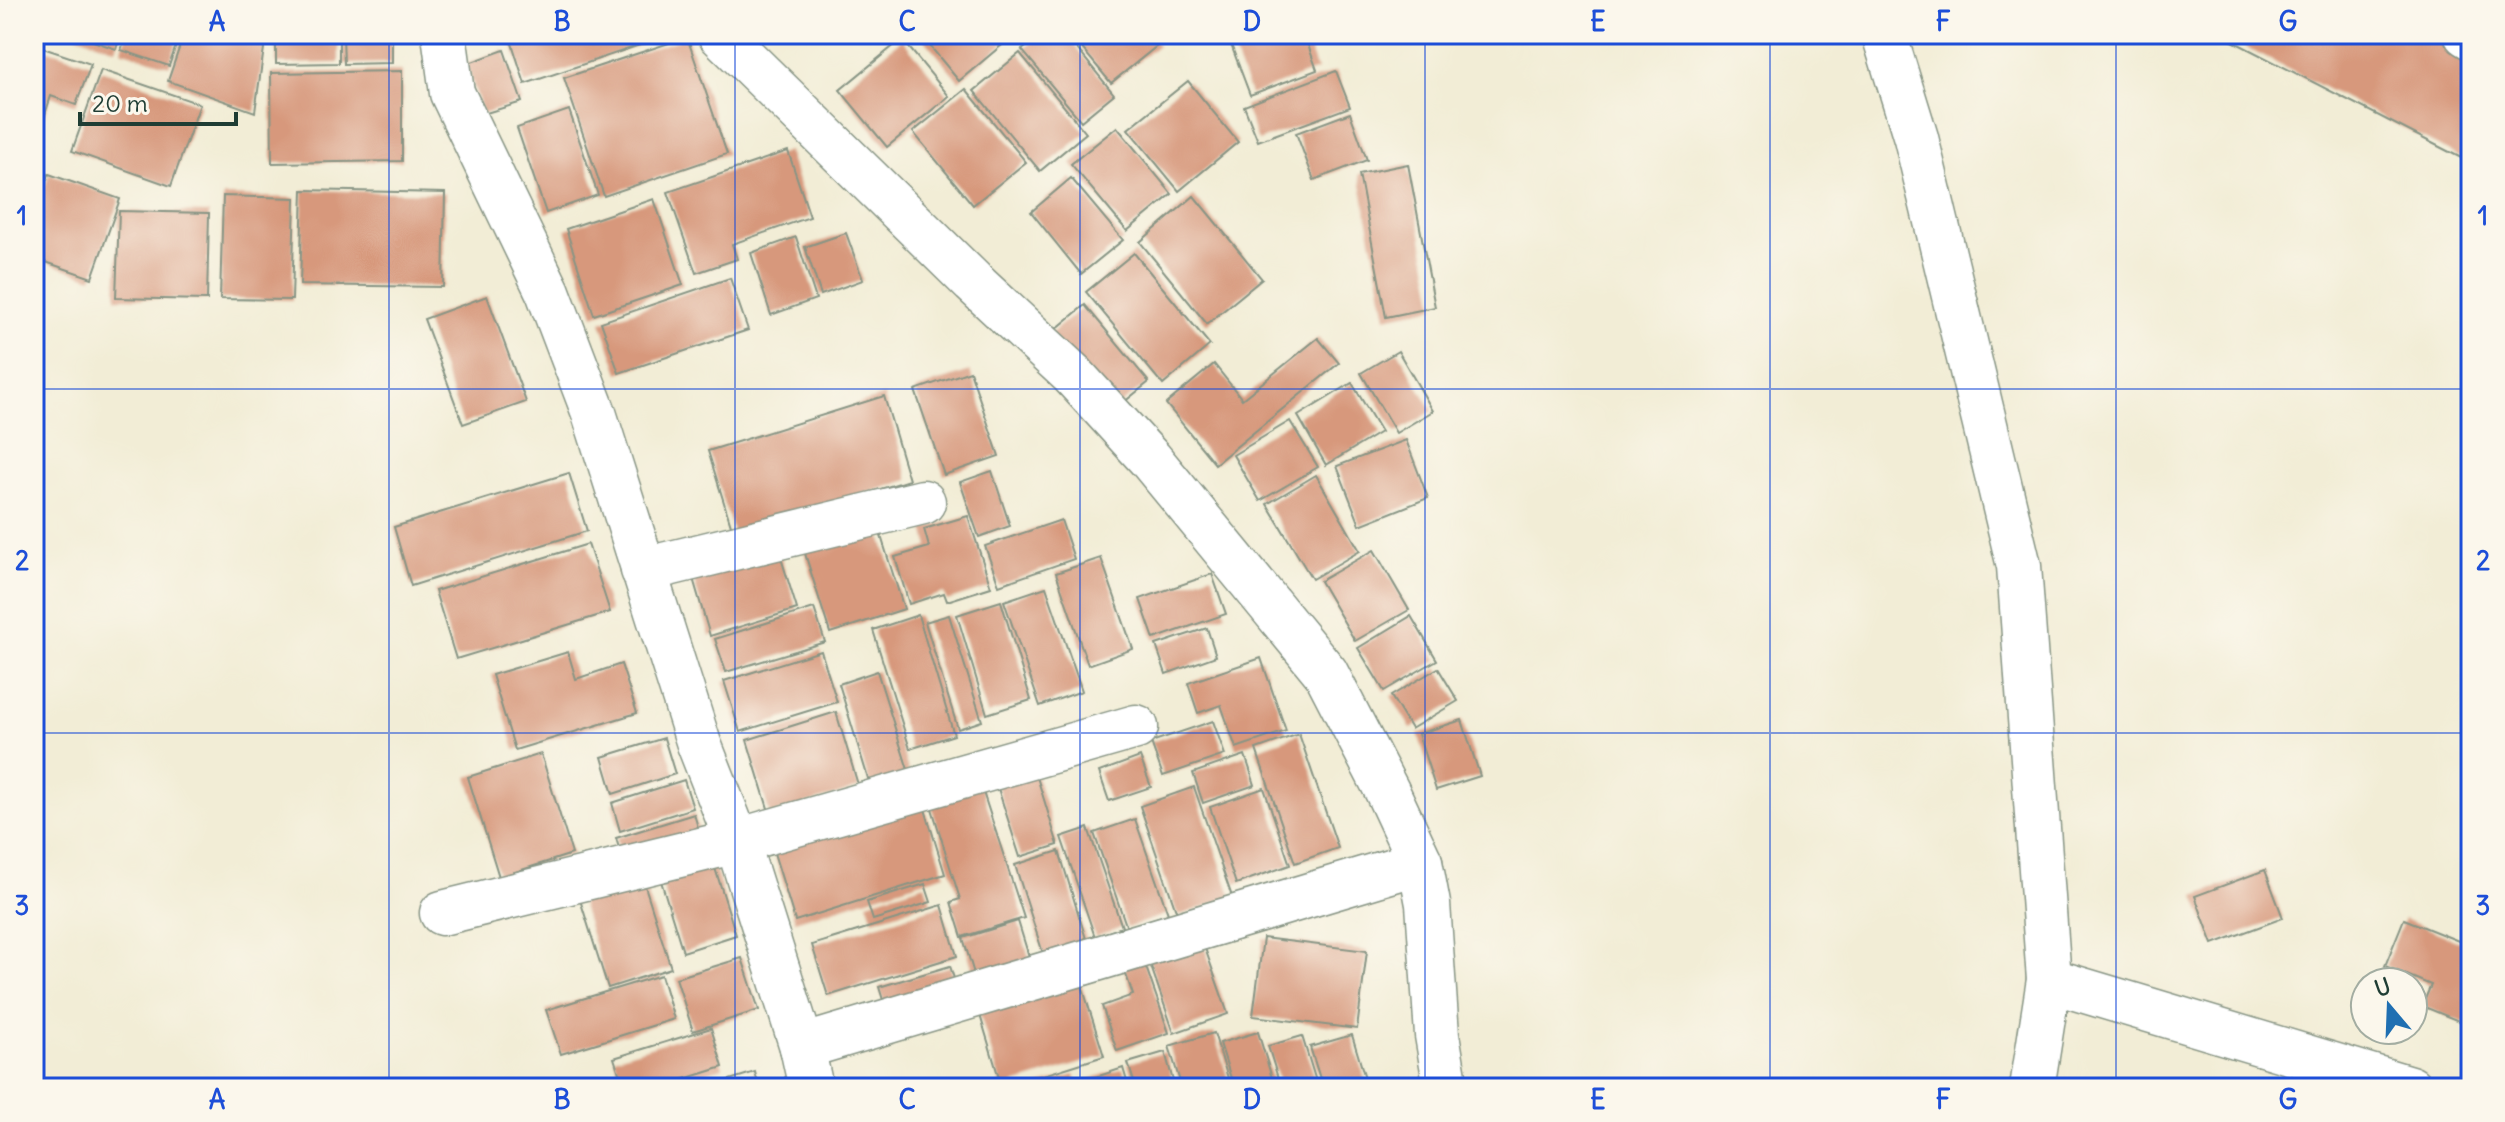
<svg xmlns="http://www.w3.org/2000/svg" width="2505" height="1122" font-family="Delius,sans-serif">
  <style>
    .building { fill: #d7987b }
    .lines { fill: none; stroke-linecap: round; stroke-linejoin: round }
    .minor-casing { stroke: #889585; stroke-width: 47 }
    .minor { stroke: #fff; stroke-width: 44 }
    .grid { fill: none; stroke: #1d4ed8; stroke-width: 2; stroke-opacity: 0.55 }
    .neatline { fill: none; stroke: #1d4ed8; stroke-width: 3 }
    .grid-label { font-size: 26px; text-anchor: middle; font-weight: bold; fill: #1d4ed8 }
  </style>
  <rect width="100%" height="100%" fill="#fbf7ec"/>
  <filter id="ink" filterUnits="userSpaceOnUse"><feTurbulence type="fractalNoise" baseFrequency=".0125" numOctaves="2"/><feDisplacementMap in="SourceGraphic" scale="16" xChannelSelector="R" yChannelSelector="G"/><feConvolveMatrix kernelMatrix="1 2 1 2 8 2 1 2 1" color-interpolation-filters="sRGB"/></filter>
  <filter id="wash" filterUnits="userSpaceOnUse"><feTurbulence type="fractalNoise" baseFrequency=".006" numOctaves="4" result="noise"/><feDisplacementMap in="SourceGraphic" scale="32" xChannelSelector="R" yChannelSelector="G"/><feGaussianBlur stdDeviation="1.8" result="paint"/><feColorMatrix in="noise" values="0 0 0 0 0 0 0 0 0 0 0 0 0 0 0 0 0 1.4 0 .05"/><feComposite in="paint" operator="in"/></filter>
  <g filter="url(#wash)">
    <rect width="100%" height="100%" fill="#f2edd6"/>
    <g id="blocks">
      <!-- building -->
      <g class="building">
        <polygon points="73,34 121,34 116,49"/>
        <polygon points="127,34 180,34 169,66 121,50"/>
        <polygon points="184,34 266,34 255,112 168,81"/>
        <polygon points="276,34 339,34 339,63 276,64"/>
        <polygon points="343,34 392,34 392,63 344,64"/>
        <polygon points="509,34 656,34 658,39 525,84"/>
        <polygon points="920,34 1005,34 1009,39 959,81"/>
        <polygon points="1043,34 1065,34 1114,94 1081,121 1022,50"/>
        <polygon points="1070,34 1149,34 1158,45 1111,83"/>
        <polygon points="1159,34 1176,34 1166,42"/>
        <polygon points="1227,34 1304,34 1317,70 1250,95"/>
        <polygon points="2219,34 2432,34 2471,54 2471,163"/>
        <polygon points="687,37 727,154 604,196 564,78"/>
        <polygon points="902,39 949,96 887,147 840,90"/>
        <polygon points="34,45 91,64 76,105 51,96 35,145"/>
        <polygon points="504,50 522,102 483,114 466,64"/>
        <polygon points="1020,53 1086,133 1040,171 974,91"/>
        <polygon points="101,70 200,104 171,186 72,151"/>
        <polygon points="402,71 402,161 272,163 271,73"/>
        <polygon points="1336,71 1350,107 1258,141 1244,106"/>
        <polygon points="1188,81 1238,142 1179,191 1128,129"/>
        <polygon points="966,89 1026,162 973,205 913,132"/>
        <polygon points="569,110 598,195 546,213 517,128"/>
        <polygon points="1350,113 1367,160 1314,180 1296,133"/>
        <polygon points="1117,127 1172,194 1127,231 1071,164"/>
        <polygon points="788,151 810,217 732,244 737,259 696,273 668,192"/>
        <polygon points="1408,164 1435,307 1386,317 1359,174"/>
        <polygon points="49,174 120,199 92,278 34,258 34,217"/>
        <polygon points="1071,178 1123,240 1081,274 1031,212"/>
        <polygon points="303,190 445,193 443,287 300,285"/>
        <polygon points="223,196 295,198 292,300 220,299"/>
        <polygon points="1194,196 1262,279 1207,324 1140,242"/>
        <polygon points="654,199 683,285 594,315 566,229"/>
        <polygon points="119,211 209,213 207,300 116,298"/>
        <polygon points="846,233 863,280 821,295 805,247"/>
        <polygon points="796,237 816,299 771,315 751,253"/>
        <polygon points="1134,253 1210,345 1163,385 1086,292"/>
        <polygon points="730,278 748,330 619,373 601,322"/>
        <polygon points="487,296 526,402 463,424 424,319"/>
        <polygon points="1085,305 1149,382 1114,410 1050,334"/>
        <polygon points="1318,338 1339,363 1215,464 1166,404 1214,364 1242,399"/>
        <polygon points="1398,351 1433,411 1396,433 1361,373"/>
        <polygon points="970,371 999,456 944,475 915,390"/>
        <polygon points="1352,383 1381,432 1326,465 1298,416"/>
        <polygon points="884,396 909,480 734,535 708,451"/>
        <polygon points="1290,421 1318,467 1260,501 1233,455"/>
        <polygon points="1406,440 1428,498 1360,525 1337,466"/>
        <polygon points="992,471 1010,526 979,537 960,482"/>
        <polygon points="569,473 587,531 411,586 394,527"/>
        <polygon points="1316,475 1360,551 1312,579 1267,504"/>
        <polygon points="968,516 991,587 947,601 944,593 909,604 895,557 929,547 924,529"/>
        <polygon points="876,520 904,609 830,633 802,544"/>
        <polygon points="1061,520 1074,559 999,585 985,546"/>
        <polygon points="776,542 797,609 710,636 690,568"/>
        <polygon points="588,544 610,612 456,659 435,591"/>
        <polygon points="1374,550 1409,610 1355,641 1320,581"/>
        <polygon points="1101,558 1133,649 1088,665 1056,573"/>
        <polygon points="1212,574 1226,614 1154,639 1140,599"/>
        <polygon points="1046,587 1082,691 1040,706 1004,601"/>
        <polygon points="1001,601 1031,700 987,714 957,615"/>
        <polygon points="814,608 825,642 726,672 715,639"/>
        <polygon points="918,615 954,735 910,749 873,630"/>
        <polygon points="949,615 982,721 958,729 925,622"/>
        <polygon points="1411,616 1437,660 1384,691 1358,648"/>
        <polygon points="1207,628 1216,656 1166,674 1156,645"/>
        <polygon points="821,651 837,702 740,732 724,681"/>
        <polygon points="568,652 576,679 621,664 637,713 515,750 492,675"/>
        <polygon points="1261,658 1286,731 1236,748 1221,705 1198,713 1188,683"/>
        <polygon points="1438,668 1458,701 1411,729 1391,696"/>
        <polygon points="877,671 910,776 871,788 839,684"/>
        <polygon points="836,712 859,788 770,815 747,740"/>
        <polygon points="1462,720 1480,776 1436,790 1418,734"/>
        <polygon points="1213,721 1225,755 1163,776 1151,742"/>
        <polygon points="1299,734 1338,848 1295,863 1256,749"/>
        <polygon points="664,738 675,774 613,794 602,757"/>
        <polygon points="541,754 572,854 499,877 468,777"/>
        <polygon points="1245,755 1255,785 1203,803 1193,773"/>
        <polygon points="1140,757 1151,787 1109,801 1099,772"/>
        <polygon points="1033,764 1058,845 1020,857 994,776"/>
        <polygon points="684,780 693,808 620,831 612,803"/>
        <polygon points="981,786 1024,918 962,937 951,902 960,899 930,802"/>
        <polygon points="1194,787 1232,897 1178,916 1140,806"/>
        <polygon points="1264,788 1290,865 1236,884 1210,807"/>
        <polygon points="920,793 945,874 795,921 770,840"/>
        <polygon points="694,814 702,841 624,865 616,838"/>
        <polygon points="1135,819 1168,914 1127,928 1094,833"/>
        <polygon points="1088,828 1122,927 1095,937 1061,837"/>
        <polygon points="1059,851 1091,955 1048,969 1015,865"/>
        <polygon points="710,852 736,935 683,952 657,868"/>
        <polygon points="639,867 671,968 608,988 576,887"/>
        <polygon points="2265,870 2283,918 2213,944 2195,896"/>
        <polygon points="925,884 931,902 873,920 867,902"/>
        <polygon points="942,905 957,956 828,996 812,945"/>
        <polygon points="2404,919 2471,946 2471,1026 2422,1006 2431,985 2385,966"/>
        <polygon points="1018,921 1034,973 979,990 963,938"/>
        <polygon points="1200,934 1228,1014 1174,1033 1146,952"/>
        <polygon points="1263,938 1367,951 1357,1029 1253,1016"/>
        <polygon points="1139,947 1169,1033 1117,1051 1102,1006 1133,995 1119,954"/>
        <polygon points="742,958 759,1010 693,1031 676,978"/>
        <polygon points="950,966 959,994 888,1016 879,987"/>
        <polygon points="1078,973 1104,1056 1002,1088 977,1005"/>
        <polygon points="661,975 674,1019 561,1054 546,1010"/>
        <polygon points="711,1028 723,1067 656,1088 624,1088 614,1058"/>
        <polygon points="1258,1032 1275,1088 1234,1088 1220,1043"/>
        <polygon points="1214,1033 1231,1088 1182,1088 1169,1046"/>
        <polygon points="1352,1035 1368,1088 1323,1088 1310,1047"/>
        <polygon points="1302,1036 1318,1088 1281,1088 1268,1046"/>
        <polygon points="1165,1052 1175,1088 1136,1088 1128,1063"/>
        <polygon points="1123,1068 1129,1088 1083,1088 1081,1082"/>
        <polygon points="755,1072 759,1088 707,1088 707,1087"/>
        <polygon points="1075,1075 1079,1088 1033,1088 1033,1087"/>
      </g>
    </g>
  </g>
  <g filter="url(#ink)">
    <use href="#blocks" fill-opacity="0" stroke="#889585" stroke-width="2"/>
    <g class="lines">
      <!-- minor casing -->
      <g class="minor-casing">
        <g id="minor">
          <polyline points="444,34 452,93 548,292 594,413 699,744 737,841 802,1047 811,1088"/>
          <polyline points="720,34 973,282 1072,374 1150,459 1326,673 1387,791 1420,862 1428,904 1437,1035 1446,1088"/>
          <polyline points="1884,34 1916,138 2019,566 2049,980 2032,1088"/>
          <polyline points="2466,34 2471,37"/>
          <polyline points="643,570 923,502"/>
          <polyline points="442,913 737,841 1136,727"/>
          <polyline points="2049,980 2410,1088"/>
          <polyline points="802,1047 1420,862"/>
        </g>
      </g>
      <!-- minor -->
      <use href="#minor" class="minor"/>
    </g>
  </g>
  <!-- grid -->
  <path class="grid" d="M 389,34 L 389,1088M 735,34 L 735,1088M 1080,34 L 1080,1088M 1425,34 L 1425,1088M 1770,34 L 1770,1088M 2116,34 L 2116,1088M 34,389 L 2471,389M 34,733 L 2471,733"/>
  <!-- margin -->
  <rect width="2505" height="1122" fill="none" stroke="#fbf7ec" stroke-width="88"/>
  <!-- north arrow -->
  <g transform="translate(2389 1006) rotate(341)"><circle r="38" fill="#fbf7ec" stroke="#a3ada2" stroke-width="2"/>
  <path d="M0-6L14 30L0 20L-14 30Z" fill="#1f6fb2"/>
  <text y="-12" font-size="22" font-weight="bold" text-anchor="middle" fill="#1f3d34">U</text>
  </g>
  <!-- scale -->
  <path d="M80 112v12h156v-12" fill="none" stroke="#1f3d34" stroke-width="4"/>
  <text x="92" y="112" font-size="24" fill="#1f3d34" stroke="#fbf7ec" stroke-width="6" paint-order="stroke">20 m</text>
  <rect x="44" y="44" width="2417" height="1034" class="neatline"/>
  <g class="grid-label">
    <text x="217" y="31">A</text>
    <text x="562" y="31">B</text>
    <text x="907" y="31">C</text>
    <text x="1252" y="31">D</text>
    <text x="1598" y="31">E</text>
    <text x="1943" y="31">F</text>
    <text x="2288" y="31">G</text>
    <text x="22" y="225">1</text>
    <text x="2483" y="225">1</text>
    <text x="22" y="570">2</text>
    <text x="2483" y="570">2</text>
    <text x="22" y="915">3</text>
    <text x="2483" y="915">3</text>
    <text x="217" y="1109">A</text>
    <text x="562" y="1109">B</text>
    <text x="907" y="1109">C</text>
    <text x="1252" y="1109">D</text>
    <text x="1598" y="1109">E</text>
    <text x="1943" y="1109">F</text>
    <text x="2288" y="1109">G</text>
  </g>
</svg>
